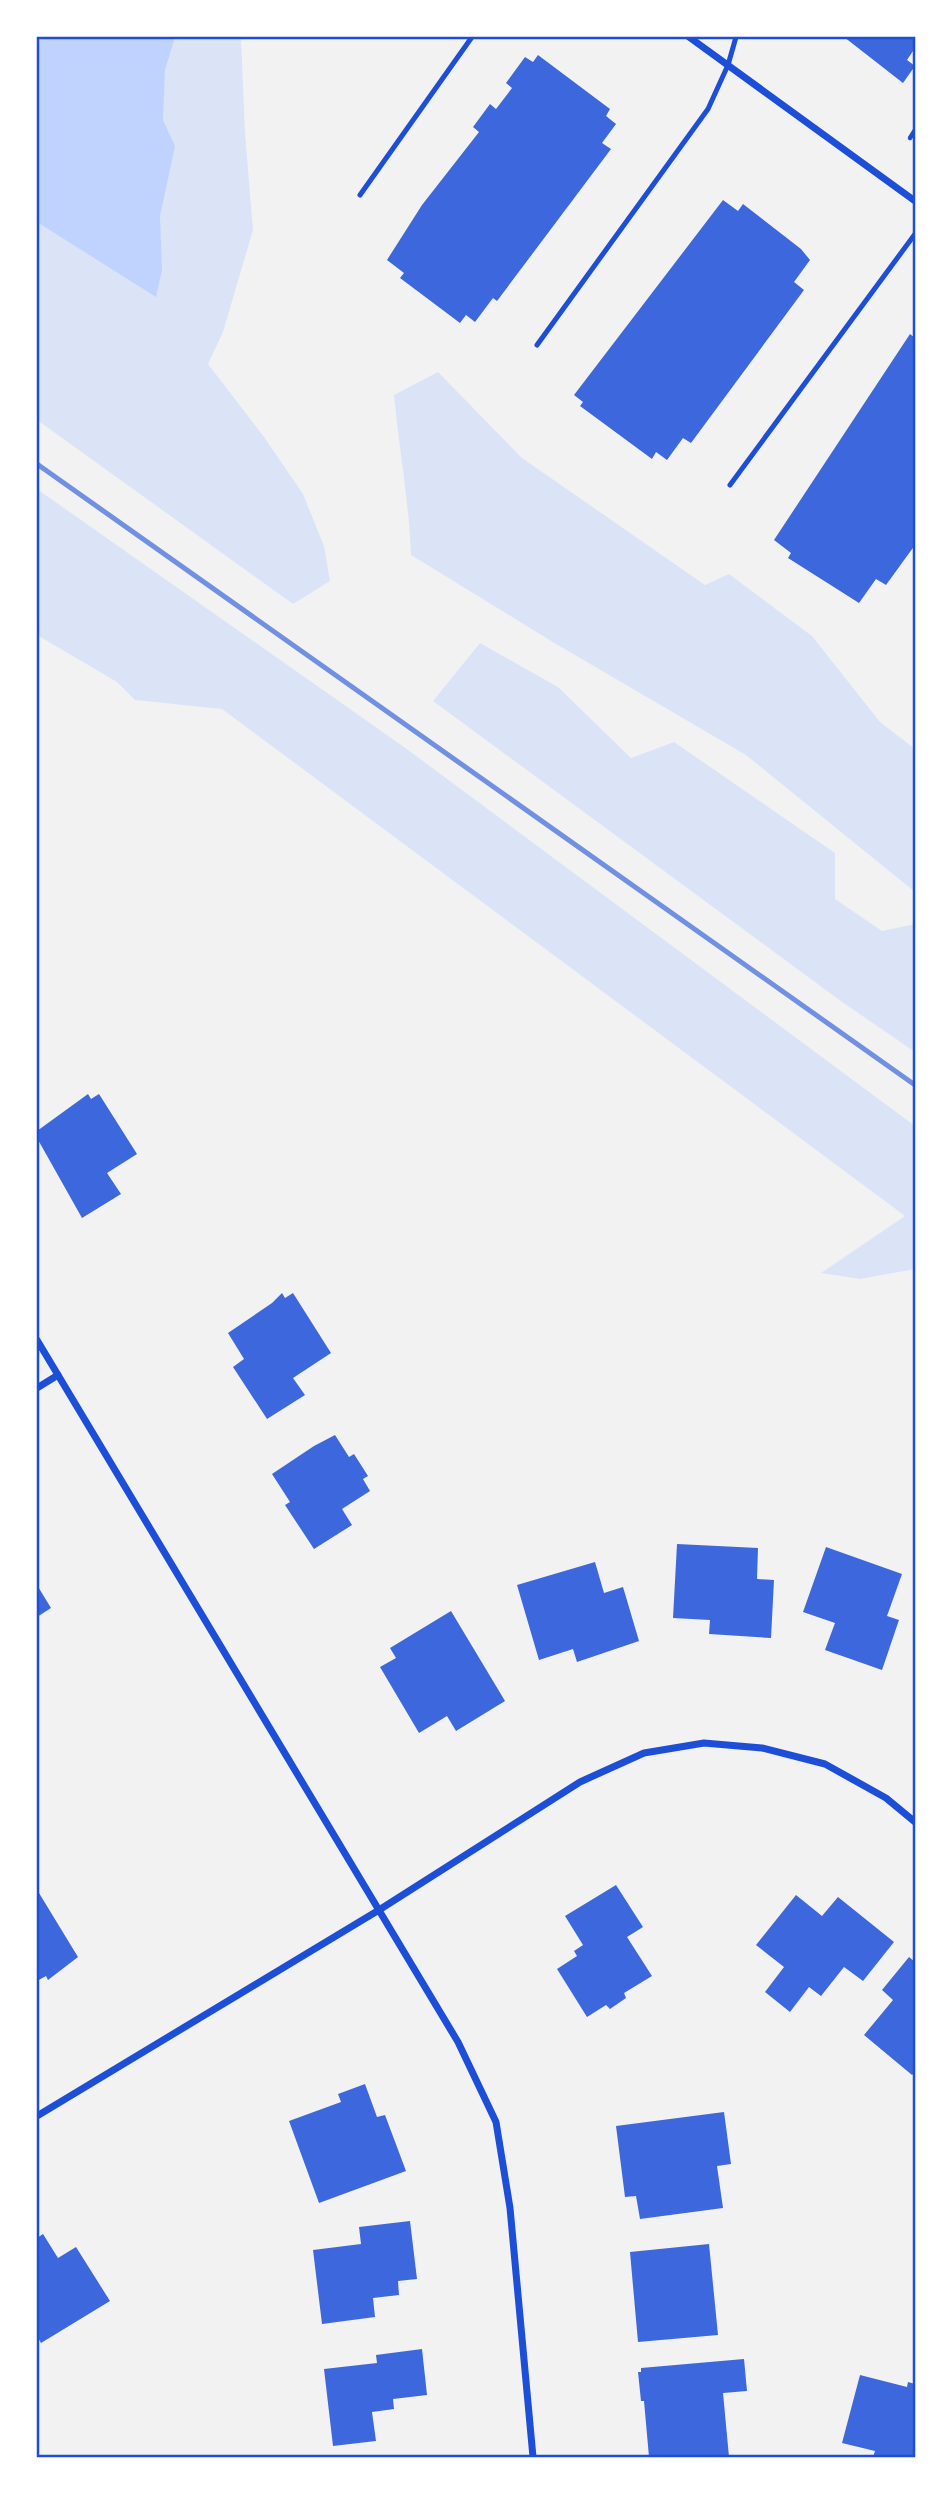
<svg xmlns="http://www.w3.org/2000/svg" width="952" height="2494" font-family="'Alegreya Sans',sans-serif">
  <style>
    .green { fill: #dbe4f7 }
    .water { fill: #bfd3fe }
    .building { fill: #3d67dc }
    .lines { fill: none; stroke-linecap: round; stroke-linejoin: round }
    .path { stroke: #1d4ed8; stroke-width: 4.5 }
    .service { stroke: #1d4ed8; stroke-width: 5 }
    .minor { stroke: #1d4ed8; stroke-width: 7 }
    .rail { stroke: #7290e2; stroke-width: 5 }
    .neatline { fill: none; stroke: #1d4ed8; stroke-width: 2.5 }
  </style>
  <rect width="100%" height="100%" fill="#f2f2f2"/>
  <!-- green -->
  <g class="green">
    <polygon points="37,37 241,37 245,133 253,230 223,332 208,364 264,437 303,494 324,546 330,581 293,604 37,420"/>
    <path d="M 438,372 L 522,458 L 705,585 L 729,574 L 812,636 L 880,722 L 915,749 L 915,892 L 746,755 L 556,644 L 411,555 C 409,502 399,448 394,395 Z"/>
    <polygon points="37,489 404,747 915,1126 915,1269 860,1279 821,1273 905,1216 222,709 135,700 117,682 37,635"/>
    <polygon points="480,643 558,687 631,758 674,742 835,853 835,899 882,931 915,924 915,1052 842,1002 433,701"/>
  </g>
  <!-- water -->
  <polygon class="water" points="37,37 175,37 165,70 163,120 175,146 160,216 162,270 156,297 37,222"/>
  <!-- building -->
  <g class="building">
    <polygon points="844,37 915,37 915,48 907,60 915,66 903,83"/>
    <polygon points="538,55 610,109 606,116 616,124 602,143 611,149 497,301 493,298 475,322 466,315 460,323 400,278 404,273 387,260 422,205 479,132 473,127 490,104 496,109 512,88 506,83 525,57 533,62"/>
    <polygon points="723,200 738,211 743,204 801,249 810,260 794,282 804,290 691,443 683,438 667,460 656,452 652,459 580,406 583,402 574,395"/>
    <polygon points="910,334 915,338 915,545 886,585 876,579 859,603 788,558 791,553 774,540"/>
    <polygon points="88,1094 91,1099 99,1094 137,1154 107,1173 121,1194 82,1218 37,1138 37,1131"/>
    <polygon points="282,1293 285,1298 293,1293 331,1353 293,1378 305,1395 267,1419 233,1367 244,1359 228,1333 272,1303"/>
    <polygon points="335,1435 349,1457 354,1454 368,1476 363,1479 370,1491 342,1509 352,1525 314,1549 285,1505 290,1502 272,1474 314,1446"/>
    <polygon points="677,1544 758,1548 757,1579 774,1580 771,1638 709,1634 710,1620 673,1618"/>
    <polygon points="826,1547 902,1574 887,1616 899,1620 882,1670 825,1650 835,1623 803,1612"/>
    <polygon points="595,1562 604,1593 623,1587 639,1641 577,1662 573,1649 539,1660 517,1585"/>
    <polygon points="37,1585 51,1608 37,1617"/>
    <polygon points="451,1611 505,1701 456,1731 447,1716 419,1733 380,1667 396,1658 390,1648"/>
    <polygon points="616,1885 643,1927 627,1937 652,1976 624,1993 626,1998 610,2009 606,2005 587,2017 557,1969 577,1956 574,1951 583,1945 565,1916"/>
    <polygon points="39,1893 78,1957 48,1980 46,1976 37,1981 37,1895"/>
    <polygon points="796,1895 822,1916 838,1897 894,1942 863,1981 844,1967 821,1996 809,1987 790,2012 765,1992 784,1967 756,1945"/>
    <polygon points="909,1957 915,1962 915,2072 912,2075 864,2035 893,2000 882,1990"/>
    <polygon points="365,2084 377,2117 385,2115 406,2171 319,2203 289,2121 341,2102 338,2094"/>
    <polygon points="724,2112 731,2164 717,2166 723,2208 640,2219 636,2196 625,2197 616,2126"/>
    <polygon points="410,2221 417,2279 398,2281 399,2295 373,2298 375,2317 322,2324 313,2250 361,2244 359,2227"/>
    <polygon points="43,2234 58,2258 76,2247 110,2301 41,2343 37,2336 37,2238"/>
    <polygon points="709,2244 718,2335 638,2342 630,2252"/>
    <polygon points="422,2349 427,2395 393,2399 394,2409 372,2412 376,2441 333,2446 324,2369 377,2363 376,2355"/>
    <polygon points="744,2359 747,2391 723,2393 729,2457 649,2457 644,2401 641,2401 638,2372 641,2372 641,2368"/>
    <polygon points="860,2375 907,2387 908,2382 915,2384 915,2457 873,2457 875,2451 842,2443"/>
  </g>
  <g class="lines">
    <!-- path -->
    <polyline class="path" points="910,138 915,130"/>
    <!-- service -->
    <g class="service">
      <polyline points="360,195 472,37"/>
      <polyline points="537,345 708,109 728,65 736,37"/>
      <polyline points="730,485 915,234"/>
    </g>
    <!-- minor -->
    <g class="minor">
      <polyline points="689,37 915,201"/>
      <polyline points="37,1340 458,2042 496,2122 510,2208 533,2457"/>
      <polyline points="37,1388 58,1375"/>
      <polyline points="37,2116 379,1910 580,1782 644,1753 704,1743 762,1748 825,1764 886,1798 915,1822"/>
    </g>
    <!-- rail -->
    <polyline class="rail" points="37,464 915,1085"/>
  </g>
  <!-- border -->
  <rect width="952" height="2494" fill="none" stroke="#ffffff" stroke-width="77"/>
  <rect x="38" y="38" width="876" height="2418" class="neatline"/>
</svg>
